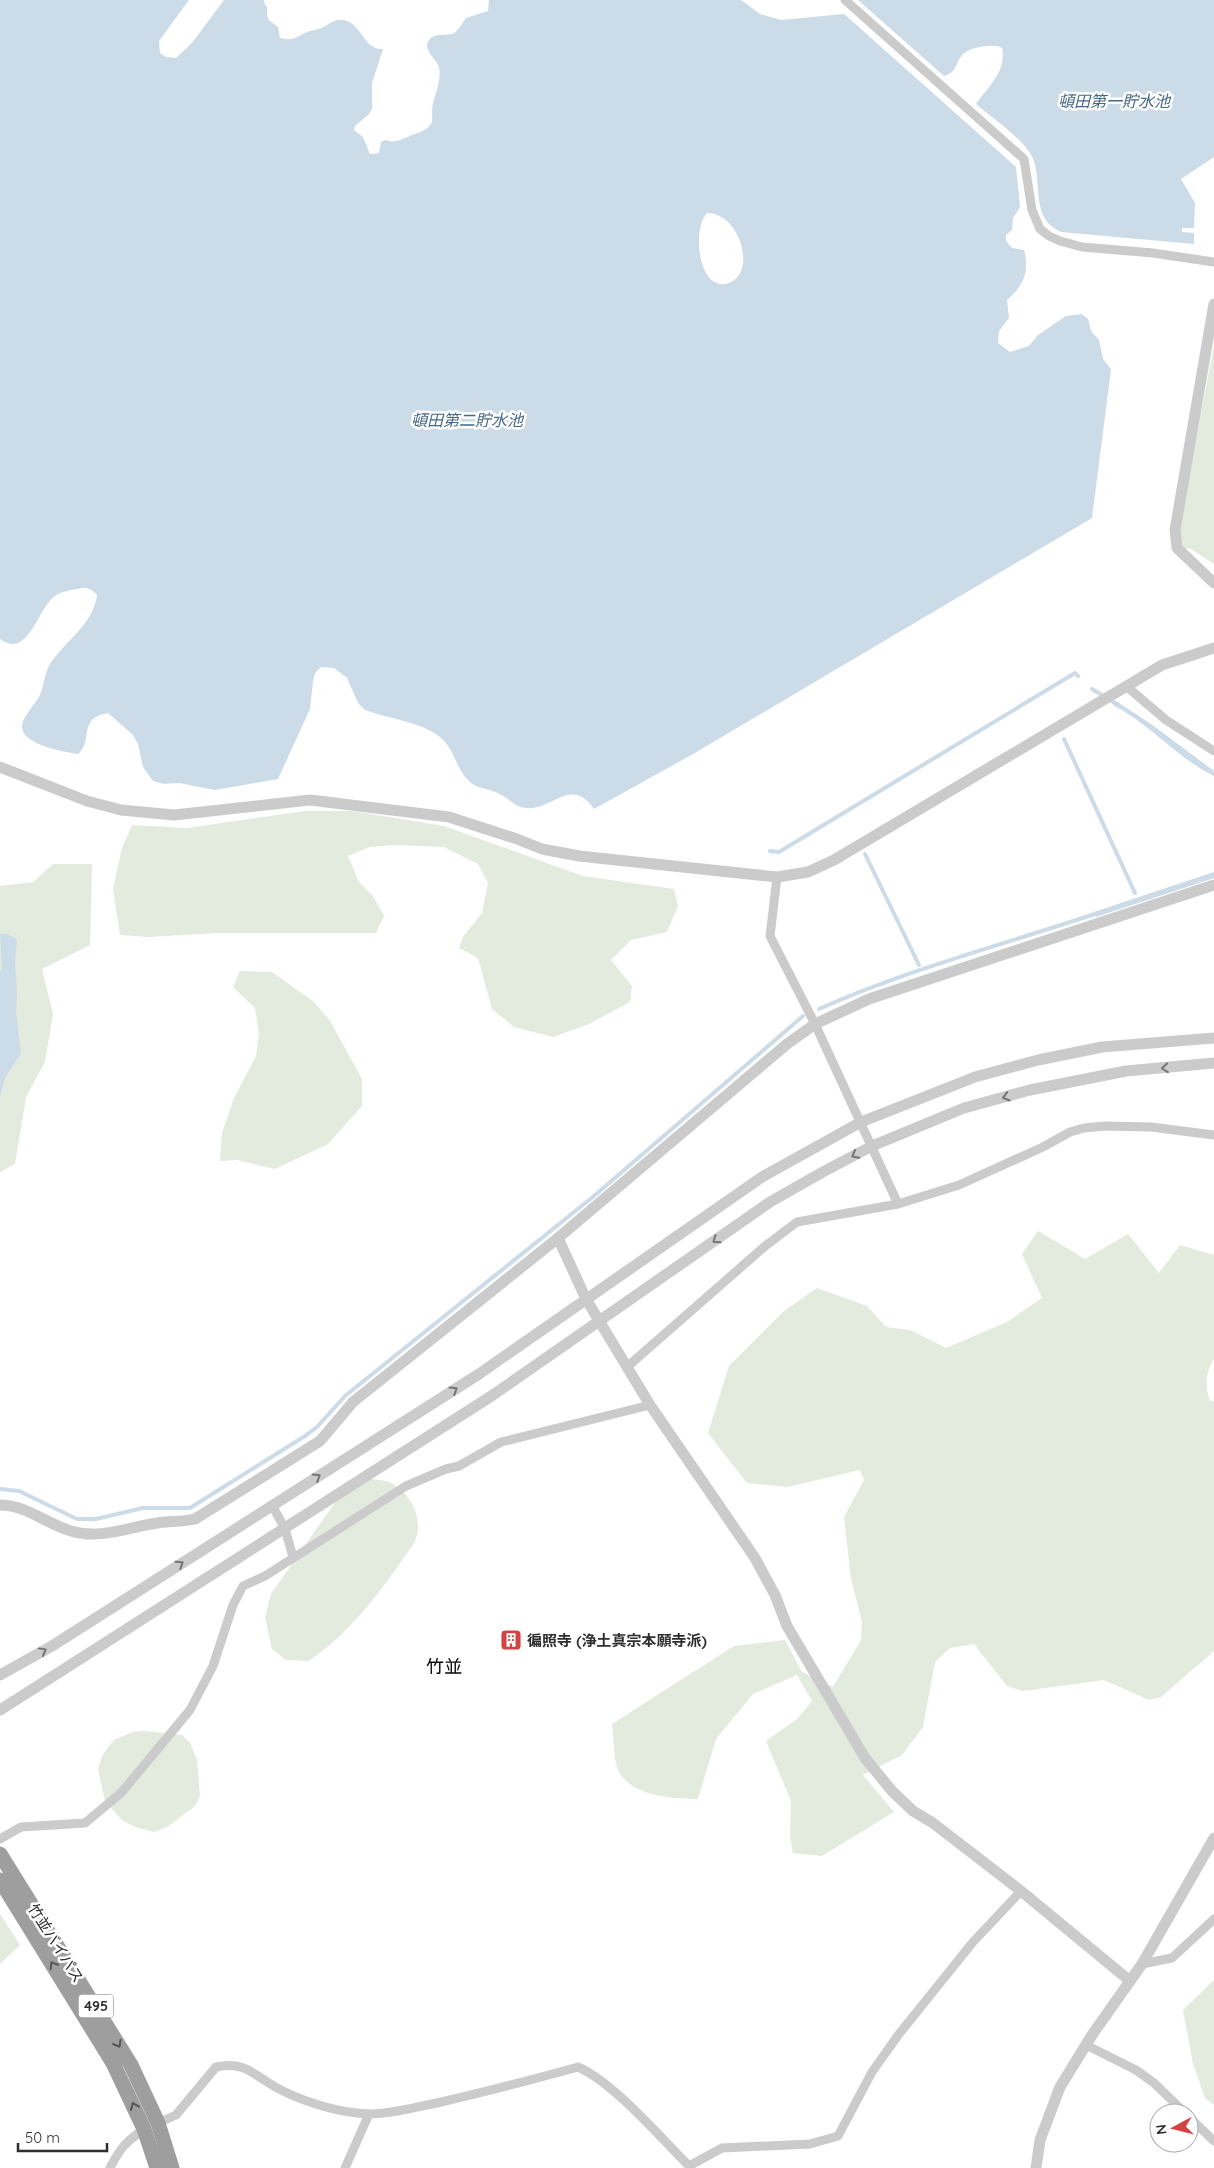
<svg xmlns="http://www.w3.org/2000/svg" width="1214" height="2168" font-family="Quicksand,'Noto Sans JP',sans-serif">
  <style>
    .green { fill: #e3eade }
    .water { fill: #ccdbe8; fill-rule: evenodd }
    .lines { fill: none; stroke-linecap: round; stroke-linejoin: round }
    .stream { stroke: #ccdbe8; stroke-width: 4 }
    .minor { stroke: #cbcbcb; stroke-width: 9 }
    .tertiary { stroke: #cbcbcb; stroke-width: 11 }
    .trunk { stroke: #9e9e9e; stroke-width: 15 }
    .oneway { stroke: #757575 }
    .oneway2 { stroke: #555 }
    .labels { text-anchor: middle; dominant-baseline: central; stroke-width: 5; stroke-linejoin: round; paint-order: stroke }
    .shield { fill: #fff; stroke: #6d6d6d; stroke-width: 1 }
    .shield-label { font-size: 14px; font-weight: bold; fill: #2e2e2e }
    .poi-label { font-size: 15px; font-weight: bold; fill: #2e2e2e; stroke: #fff; text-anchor: start }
    .street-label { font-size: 15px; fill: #2e2e2e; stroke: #fff }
    .water-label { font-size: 16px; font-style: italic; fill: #456988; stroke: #fff }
    .quarter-label { font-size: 18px; fill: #000; stroke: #fff }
  </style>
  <rect width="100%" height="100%" fill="#fff"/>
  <!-- green -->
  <g class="green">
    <polygon points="1214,345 1214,564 1191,549 1183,548 1178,535"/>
    <polygon points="305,811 352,811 444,826 583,876 674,889 678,906 667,932 631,940 611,960 632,986 630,1002 589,1024 553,1037 514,1027 492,1009 478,958 459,948 463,937 482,913 488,883 478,864 444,847 395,845 370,847 348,856 359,882 373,896 384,916 376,933 218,933 149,937 120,935 113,889 122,848 132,825 187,828"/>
    <polygon points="53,864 92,864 90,945 42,969 53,1014 45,1062 26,1097 15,1164 0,1172 0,886 33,882"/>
    <polygon points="240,971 272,972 314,1002 330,1021 362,1079 362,1106 328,1144 275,1169 237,1160 220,1161 222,1133 234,1098 256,1056 259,1033 255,1008 233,987"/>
    <path d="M 1038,1231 L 1085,1259 L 1128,1234 L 1159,1273 L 1180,1245 L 1214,1255 L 1214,1359 C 1205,1373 1205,1386 1210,1401 L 1214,1401 L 1214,1651 L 1161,1697 L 1149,1700 L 1104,1680 L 1023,1691 L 1007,1686 L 974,1644 L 950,1648 L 935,1662 L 923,1727 L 902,1755 L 863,1775 L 894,1812 L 822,1856 L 793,1853 L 790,1836 L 791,1801 L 766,1741 L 797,1719 L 812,1701 L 797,1675 L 753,1694 L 716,1739 L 698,1799 C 672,1799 627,1796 617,1767 C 613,1754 614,1737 612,1724 L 734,1646 L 785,1640 L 802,1672 L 833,1687 L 861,1640 L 862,1622 L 851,1579 L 844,1517 L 864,1480 L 860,1470 L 787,1487 L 747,1483 L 708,1433 L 729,1366 L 784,1311 L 817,1288 L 867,1306 L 886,1327 L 910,1330 L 946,1348 L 1007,1322 L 1042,1298 L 1022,1254 Z"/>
    <path d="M 373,1479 C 378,1480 386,1480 391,1483 C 410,1493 423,1516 416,1538 C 414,1545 406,1554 402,1560 C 378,1595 344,1639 308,1661 L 286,1660 L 272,1649 L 265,1617 L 271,1594 L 343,1491 L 359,1480 Z"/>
    <polygon points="144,1731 182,1735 190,1743 197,1760 200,1796 195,1806 167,1827 154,1832 135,1827 122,1820 105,1801 98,1769 103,1754 114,1740 133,1732"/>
    <polygon points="0,1914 20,1945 0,1964"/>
    <polygon points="1214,1980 1214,2105 1205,2098 1193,2064 1183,2010"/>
  </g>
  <!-- water -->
  <g class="water">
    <path d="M 0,0 L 189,0 L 159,41 L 160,53 L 166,57 L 176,58 L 192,43 L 224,0 L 264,0 L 265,5 L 267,7 C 267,22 268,19 278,27 L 280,38 C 295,42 298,35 310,31 C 315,30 320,29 325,26 C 331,23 336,19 343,20 C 362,23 363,50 383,49 L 372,83 L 372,109 L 369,114 L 355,126 L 354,130 L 363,137 L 370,154 L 379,153 L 381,142 L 386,140 C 394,144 403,139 412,135 C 418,133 428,130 431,124 C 434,119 431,114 432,109 C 434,95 442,82 439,67 C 436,58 422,50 429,40 C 434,32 447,37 454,33 C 460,29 462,23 466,18 L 488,11 L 489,0 L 741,0 L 760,14 L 781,20 L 844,14 L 1016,167 L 1020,207 L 1013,218 L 1012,230 L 1006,235 L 1006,241 L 1012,248 L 1024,250 C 1030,272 1023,286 1007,300 L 1009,318 L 999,331 L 998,343 L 1010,352 L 1029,346 L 1038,335 L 1066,316 L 1082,314 L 1088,319 L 1091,331 L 1099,340 L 1103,359 L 1111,369 L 1092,518 L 693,754 L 594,809 C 569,771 546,821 516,805 C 509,800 502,794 493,791 C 484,788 476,788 469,781 C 456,769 454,748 440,737 C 419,721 389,719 365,710 L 358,703 L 347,678 L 334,668 L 321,667 L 315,673 L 313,681 L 310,709 L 278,779 L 215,790 L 179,783 L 164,784 L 153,781 L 143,767 L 138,744 L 133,735 L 108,713 C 77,718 94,740 78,754 C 64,752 23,745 22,727 C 22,718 34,705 39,697 C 44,687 44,674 50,664 C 65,641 93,625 97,595 C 91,588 86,587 77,589 C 70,590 61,592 55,596 C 37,608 29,660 0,639 ZM 707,213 C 739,212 758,272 729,283 C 699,294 691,230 707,213 Z"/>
    <path d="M 858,0 L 1214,0 L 1214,157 L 1181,179 L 1195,203 L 1194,228 L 1182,228 L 1182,232 L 1194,233 L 1194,244 L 1061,232 C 1031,219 1042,186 1034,161 C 1027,141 992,118 976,104 C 988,87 1007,71 1002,48 C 994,43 969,47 962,55 C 955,64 957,72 944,76 Z"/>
    <path d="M 1116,701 L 1151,724 L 1214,771 L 1214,776 C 1177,758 1150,724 1113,705 Z"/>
    <polygon points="1214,872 1214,878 1096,917 1094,912"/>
    <polygon points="0,934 6,934 17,939 15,962 17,995 16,1011 21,1053 5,1078 0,1097 0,973 2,968"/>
  </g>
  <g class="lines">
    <!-- stream -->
    <g class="stream">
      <polyline points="1092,689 1118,705"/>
      <polyline points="1064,739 1135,893"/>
      <polyline points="770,851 779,852 1075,673 1078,676"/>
      <polyline points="865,854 919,965"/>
      <path d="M 819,1009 C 909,969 1005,944 1098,913"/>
      <polyline points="0,1489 19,1491 77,1519 96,1519 143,1508 190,1508 305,1436 317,1427 345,1396 594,1196 803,1016"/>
    </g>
    <!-- minor -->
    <g class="minor">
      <polyline points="845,0 1024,159 1032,210 1040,229 1049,236 1060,241 1082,247 1153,253 1214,262"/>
      <polyline points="1126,686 1166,720 1214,751"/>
      <polyline points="777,877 770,936 815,1024 898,1204"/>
      <polyline points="627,1367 764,1247 797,1222 898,1204 959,1185 1043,1147 1070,1132 1084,1128 1105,1126 1151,1127 1214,1135"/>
      <polyline points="272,1505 285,1529 293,1557"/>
      <polyline points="0,1839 21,1827 85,1823 121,1793 190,1710 213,1666 233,1605 243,1586 265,1576 406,1486 446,1469 459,1466 501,1442 650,1405"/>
      <polyline points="1142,1964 1172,1958 1214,1919"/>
      <polyline points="1086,2045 1136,2070 1154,2083 1185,2113"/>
      <polyline points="1189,2117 1214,2141"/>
      <path d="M 158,2123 L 176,2115 L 216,2067 C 247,2060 256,2078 281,2090 C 307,2103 340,2113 369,2114 C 392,2114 415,2107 437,2103 C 485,2092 531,2080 578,2067 C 613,2082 660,2137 689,2166 L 722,2148 L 810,2144 L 838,2136 L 872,2072 L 899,2034 L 973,1942 L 1021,1891"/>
      <path d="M 110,2168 C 120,2148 126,2142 144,2129"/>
      <polyline points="345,2168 369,2114"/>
    </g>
    <!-- tertiary -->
    <g class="tertiary">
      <polyline points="1214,304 1175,530 1177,548 1214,583"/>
      <polyline points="0,767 87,801 121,810 174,815 310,800 449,817 517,839 542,849 579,856 777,877 808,872 834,860 1162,665 1214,648"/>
      <polyline points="558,1238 586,1299 627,1367 650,1405 755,1558 775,1595 787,1626 865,1758 892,1791 913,1811 933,1823 1021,1891 1130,1981"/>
      <path d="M 0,1505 C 27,1505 46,1524 71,1531 C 100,1540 129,1527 157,1523 C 170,1521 182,1522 195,1519 L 320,1441 L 353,1402 L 558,1238 L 787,1044 L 815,1024 L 869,999 L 1214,885"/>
      <polyline points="0,1675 52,1646 479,1374 762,1177 861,1122 975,1077 1038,1060 1102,1047 1214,1038"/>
      <polyline points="0,1710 493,1395 770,1202 821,1173 872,1146 964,1108 1030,1090 1126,1071 1214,1063"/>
      <polyline points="1036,2168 1040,2140 1060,2087 1092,2035 1142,1964 1214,1838"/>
    </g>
    <!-- trunk -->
    <g class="trunk">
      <polyline points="0,1854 131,2065 158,2123 172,2168"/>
      <polyline points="0,1880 113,2063 144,2129 157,2168"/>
    </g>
  </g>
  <!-- one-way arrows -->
  <defs><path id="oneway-chevron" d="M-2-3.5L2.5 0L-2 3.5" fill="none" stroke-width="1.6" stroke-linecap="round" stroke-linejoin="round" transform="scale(1.25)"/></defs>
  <g class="oneway">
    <use href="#oneway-chevron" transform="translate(1165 1068) rotate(175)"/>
    <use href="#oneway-chevron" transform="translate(1006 1097) rotate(164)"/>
    <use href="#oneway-chevron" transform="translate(855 1155) rotate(152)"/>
    <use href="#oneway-chevron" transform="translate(716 1240) rotate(145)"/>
    <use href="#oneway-chevron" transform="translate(454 1390) rotate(-32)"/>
    <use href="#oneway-chevron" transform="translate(317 1477) rotate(-32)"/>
    <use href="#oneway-chevron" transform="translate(180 1564) rotate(-33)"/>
    <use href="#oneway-chevron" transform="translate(43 1651) rotate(-29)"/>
  </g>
  <g class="oneway2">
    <use href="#oneway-chevron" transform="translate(53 1965) rotate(-122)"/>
    <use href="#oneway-chevron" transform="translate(118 2044) rotate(60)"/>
    <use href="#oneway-chevron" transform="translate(134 2106) rotate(-113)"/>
  </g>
  <!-- icons -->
  <defs>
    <g id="building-square" transform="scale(1.125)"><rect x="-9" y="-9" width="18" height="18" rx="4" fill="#d34343" stroke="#fff"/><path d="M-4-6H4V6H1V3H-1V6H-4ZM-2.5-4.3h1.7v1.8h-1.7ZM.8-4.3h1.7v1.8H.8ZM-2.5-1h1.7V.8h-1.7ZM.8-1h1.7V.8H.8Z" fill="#fff"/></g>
  </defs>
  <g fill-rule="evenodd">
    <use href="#building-square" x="511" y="1640"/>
  </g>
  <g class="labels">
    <!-- shield labels -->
    <rect class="shield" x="78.5" y="1994.5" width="35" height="23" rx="4"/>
    <g class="shield-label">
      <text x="96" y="2006">495</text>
    </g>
    <!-- poi labels -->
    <g class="poi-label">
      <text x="527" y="1640">徧照寺 (浄土真宗本願寺派)</text>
    </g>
    <!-- street labels -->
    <g class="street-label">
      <text transform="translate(56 1943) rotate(58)">竹並バイパス</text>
    </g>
    <!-- water labels -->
    <g class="water-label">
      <text x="1114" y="101">頓田第一貯水池</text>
      <text x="467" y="420">頓田第二貯水池</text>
    </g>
    <!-- quarter labels -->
    <g class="quarter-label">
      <text x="444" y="1666">竹並</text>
    </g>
  </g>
  <!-- north arrow -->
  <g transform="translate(1174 2128) rotate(263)"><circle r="24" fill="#ffffff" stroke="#ababab"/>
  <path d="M0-4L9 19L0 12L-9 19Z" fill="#d34343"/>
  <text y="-8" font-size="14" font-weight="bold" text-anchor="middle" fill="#2e2e2e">N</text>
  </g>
  <!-- scale -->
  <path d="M18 2143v8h89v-8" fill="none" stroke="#2e2e2e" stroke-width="2.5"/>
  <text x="25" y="2143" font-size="15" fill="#2e2e2e" stroke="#ffffff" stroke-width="4" paint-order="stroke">50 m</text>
</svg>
